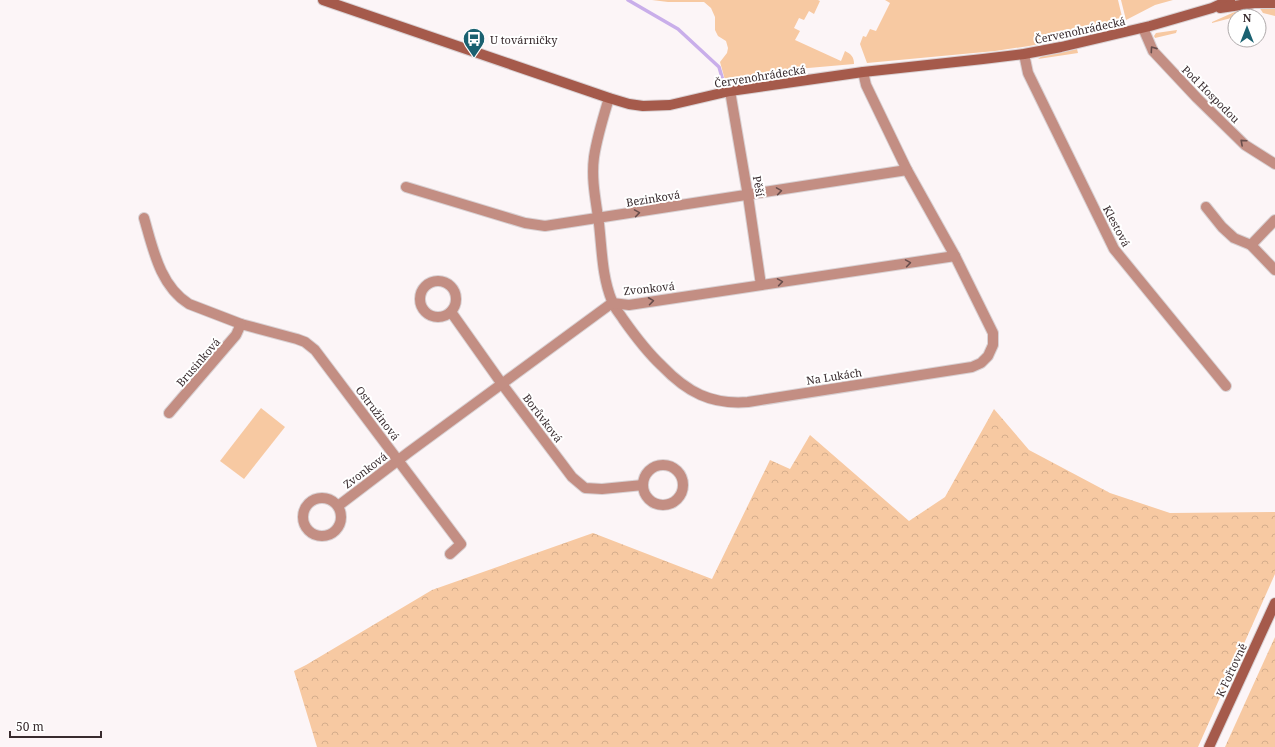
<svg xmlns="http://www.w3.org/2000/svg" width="1275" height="747" font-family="'Noto Serif',serif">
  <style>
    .green { fill: #f7c9a2 }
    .forest { fill: url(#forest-crowns) }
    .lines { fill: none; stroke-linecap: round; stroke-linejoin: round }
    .stream { stroke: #c9aeea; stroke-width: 3.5 }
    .street-casing { stroke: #d9d1d3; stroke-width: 12 }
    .secondary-casing { stroke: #d9d1d3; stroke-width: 12 }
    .street { stroke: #c38e83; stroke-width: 10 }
    .secondary { stroke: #a55a4b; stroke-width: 10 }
    .oneway { stroke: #694e4c }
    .labels { text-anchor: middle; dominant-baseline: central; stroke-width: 4; stroke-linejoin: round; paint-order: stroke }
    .street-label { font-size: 11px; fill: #382b2e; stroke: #fff }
    .poi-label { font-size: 11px; fill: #382b2e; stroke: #fff; text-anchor: start }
  </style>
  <defs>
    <pattern id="forest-crowns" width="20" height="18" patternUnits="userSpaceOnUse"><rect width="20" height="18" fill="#f7c9a2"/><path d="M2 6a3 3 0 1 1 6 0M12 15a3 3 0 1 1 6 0" fill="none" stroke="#d4ad8c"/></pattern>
  </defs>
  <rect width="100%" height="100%" fill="#fcf5f7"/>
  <!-- green -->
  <g class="green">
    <path d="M 652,0 L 818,0 L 820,1 L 814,14 L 809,11 L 804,20 L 799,18 L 794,28 L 800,31 L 795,40 L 841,61 L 845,51 C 851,54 854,57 854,64 L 774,71 L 725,80 L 720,62 L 727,53 L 728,48 L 726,41 L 718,36 L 715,30 L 715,17 L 711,8 L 704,2 L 668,2 Z"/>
    <polygon points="885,0 1118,0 1123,21 1113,23 1114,29 1029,46 995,51 867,63 860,44 863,36 866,37 870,29 876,31 890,3"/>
    <polygon points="1121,0 1173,0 1155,5 1126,20"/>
    <polygon points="1259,7 1275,9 1275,16 1263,13"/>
    <polygon points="1253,8 1253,12 1252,14 1235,16 1235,17 1212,23 1212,22 1239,10"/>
    <polygon points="1177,30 1176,33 1155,38 1154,36 1156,33"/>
    <polygon points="1077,49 1078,53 1038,59 1042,56"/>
    <polygon points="261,408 285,427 244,479 220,461"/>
  </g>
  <!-- forest -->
  <g class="forest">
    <polygon points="994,409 1029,450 1110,493 1170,513 1275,512 1275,574 1198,747 317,747 294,671 306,665 432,590 593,533 712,579 770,460 790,469 810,435 909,521 945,497"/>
    <polygon points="1275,637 1275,747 1225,747"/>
  </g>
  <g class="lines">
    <!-- stream -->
    <polyline class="stream" points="628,0 678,29 719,67 724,84 729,83"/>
    <!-- street casing -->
    <g class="street-casing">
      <g id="street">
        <polyline points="1143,28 1153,51 1197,98 1245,145 1275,164"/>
        <polyline points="1024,54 1028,73 1114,249 1226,386"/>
        <polyline points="730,91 748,196 761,285"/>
        <path d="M 609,98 C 603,118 597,137 594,157 C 591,180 596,201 599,224 C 602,250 602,277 612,301 C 614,308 620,314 623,319 C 635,336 647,352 662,366 C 687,392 711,405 748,402 L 972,367 L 981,363 L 988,356 L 993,345 L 993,333 L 955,256 L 907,170 L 866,85 L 863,72"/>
        <polyline points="406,187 525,223 545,226 907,170"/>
        <polyline points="1206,207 1222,227 1234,238 1251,245"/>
        <path d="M 144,218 C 153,249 160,286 189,304 L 241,324 L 297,339 L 305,342 L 315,350 L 461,544 L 450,554"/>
        <polyline points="1275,220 1251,245 1275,270"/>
        <circle cx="438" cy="299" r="18"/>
        <polyline points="451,312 502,384 572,477 585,488 602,489 643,485"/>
        <polyline points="169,413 236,335 241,324"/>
        <circle cx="663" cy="485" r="20"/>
        <circle cx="322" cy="517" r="19"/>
        <polyline points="338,506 409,452 612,303 629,305 955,256"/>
      </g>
    </g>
    <!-- secondary casing -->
    <g class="secondary-casing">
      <g id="secondary">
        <polyline points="323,0 609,98 629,104 643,106 670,105 730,91 863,72 983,59 1024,54 1061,47 1150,26 1212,8 1230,0"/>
        <polyline points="1220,8 1254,3 1275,3"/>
        <polyline points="1209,747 1275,603"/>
      </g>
    </g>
    <!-- street -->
    <use href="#street" class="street"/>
    <!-- secondary -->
    <use href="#secondary" class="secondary"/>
  </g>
  <!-- one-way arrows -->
  <defs><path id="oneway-chevron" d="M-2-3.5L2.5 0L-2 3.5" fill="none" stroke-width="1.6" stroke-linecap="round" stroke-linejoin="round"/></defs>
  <g class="oneway">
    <use href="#oneway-chevron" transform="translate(1153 49) rotate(-125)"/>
    <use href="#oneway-chevron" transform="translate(1243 142) rotate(-138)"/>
    <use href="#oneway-chevron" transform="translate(779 191) rotate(-9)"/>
    <use href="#oneway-chevron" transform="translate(637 213) rotate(-9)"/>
    <use href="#oneway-chevron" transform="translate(908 263) rotate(-9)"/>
    <use href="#oneway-chevron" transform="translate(780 282) rotate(-9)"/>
    <use href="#oneway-chevron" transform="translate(651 301) rotate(-8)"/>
  </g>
  <!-- icons -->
  <defs>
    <g id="bus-pin" transform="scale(1.15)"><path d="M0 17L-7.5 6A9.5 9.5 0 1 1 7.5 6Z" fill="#1a6171" stroke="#fff"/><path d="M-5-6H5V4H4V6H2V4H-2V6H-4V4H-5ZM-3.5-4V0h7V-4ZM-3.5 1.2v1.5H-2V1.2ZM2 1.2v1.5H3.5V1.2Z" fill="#fff"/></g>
  </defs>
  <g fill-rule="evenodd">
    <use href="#bus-pin" x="474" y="39"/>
  </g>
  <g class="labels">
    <!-- street labels -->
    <g class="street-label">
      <text transform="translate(1080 30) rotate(-12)">Červenohrádecká</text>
      <text transform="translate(760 76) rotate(-9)">Červenohrádecká</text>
      <text transform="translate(1211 94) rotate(45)">Pod Hospodou</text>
      <text transform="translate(759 186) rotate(80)">Pěší</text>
      <text transform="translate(653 198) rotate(-9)">Bezinková</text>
      <text transform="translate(1117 226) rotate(62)">Klestová</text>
      <text transform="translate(649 288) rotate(-6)">Zvonková</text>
      <text transform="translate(198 362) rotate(-49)">Brusinková</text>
      <text transform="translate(834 376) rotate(-9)">Na Lukách</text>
      <text transform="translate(378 413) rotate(53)">Ostružinová</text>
      <text transform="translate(543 418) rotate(53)">Borůvková</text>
      <text transform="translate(365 470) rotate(-37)">Zvonková</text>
      <text transform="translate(1231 670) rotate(-65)">K Fořtovně</text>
    </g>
    <!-- poi labels -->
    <g class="poi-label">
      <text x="490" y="39">U továrničky</text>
    </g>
  </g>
  <!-- north arrow -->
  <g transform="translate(1247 28)"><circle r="19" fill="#ffffff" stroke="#afaaab"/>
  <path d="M0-3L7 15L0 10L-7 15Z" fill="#1a6171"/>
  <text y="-6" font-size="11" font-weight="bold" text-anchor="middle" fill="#382b2e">N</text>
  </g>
  <!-- scale -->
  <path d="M10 731v6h91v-6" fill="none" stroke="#382b2e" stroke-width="2"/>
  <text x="16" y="731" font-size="12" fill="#382b2e" stroke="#ffffff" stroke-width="3" paint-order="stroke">50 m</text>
</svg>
